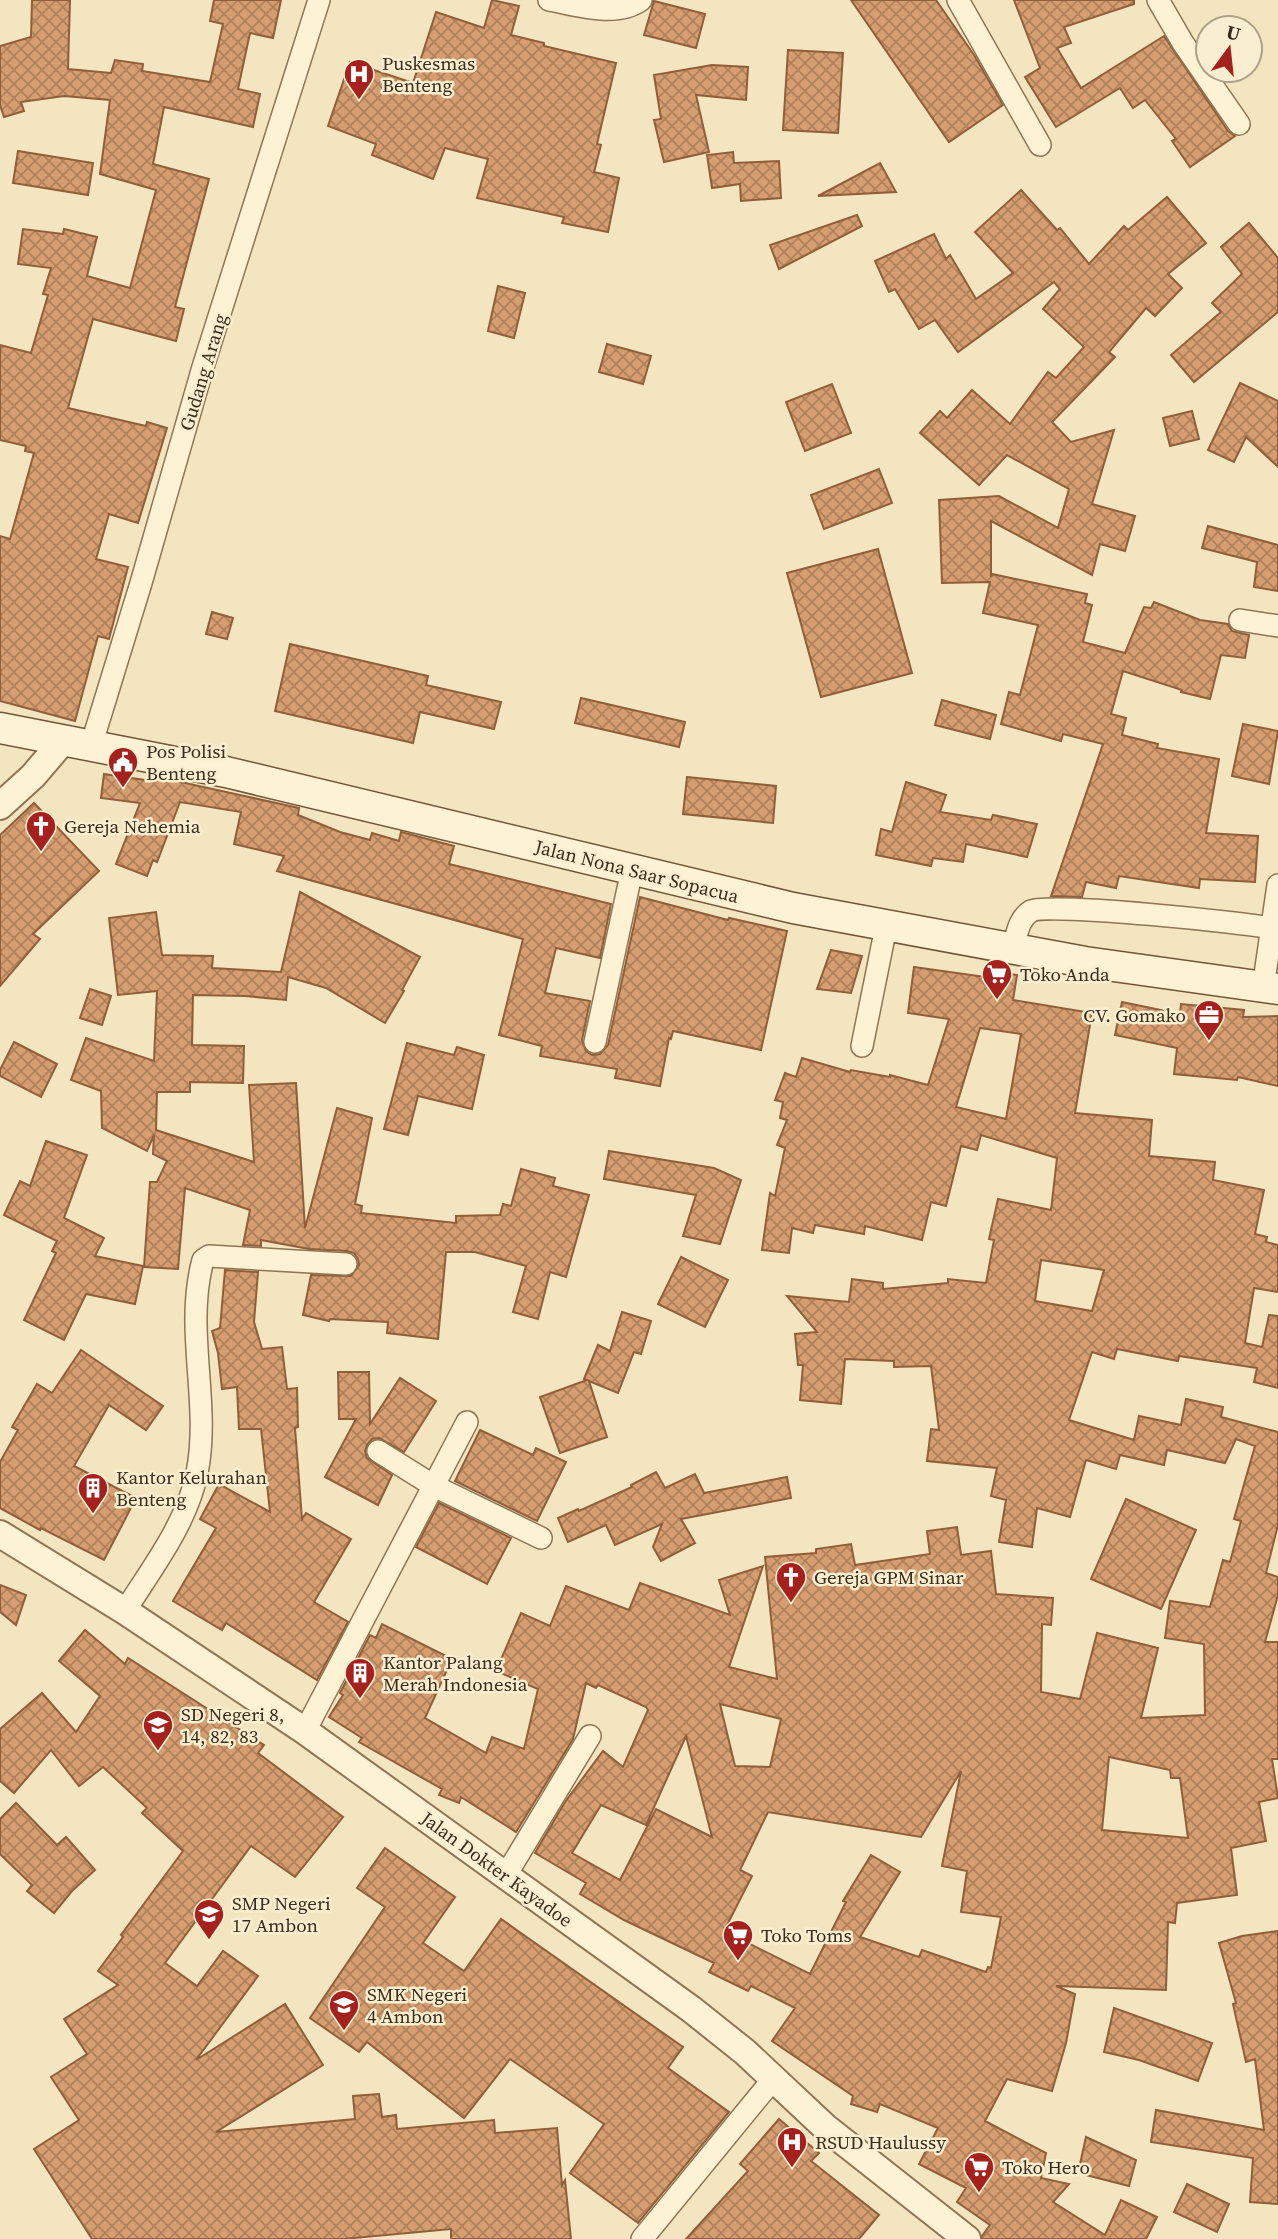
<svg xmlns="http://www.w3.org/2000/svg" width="1278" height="2239" font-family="'Source Serif 4',serif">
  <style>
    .building { fill: url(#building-cross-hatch); stroke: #905e38; stroke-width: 2; fill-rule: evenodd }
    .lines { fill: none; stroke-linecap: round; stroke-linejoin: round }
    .minor-casing { stroke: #8e7555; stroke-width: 24 }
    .tertiary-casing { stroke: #8e7555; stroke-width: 30 }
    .secondary-casing { stroke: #705638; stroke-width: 33 }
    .minor { stroke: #fdf2d4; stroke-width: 21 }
    .tertiary { stroke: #fdf2d4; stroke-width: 26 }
    .secondary { stroke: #fdf2d4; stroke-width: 30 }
    .labels { text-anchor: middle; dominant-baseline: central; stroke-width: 5; stroke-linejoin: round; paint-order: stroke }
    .poi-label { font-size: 19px; fill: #3c2c1b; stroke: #f9efd0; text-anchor: start }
    .street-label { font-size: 19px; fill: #3c2c1b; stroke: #f9efd0 }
  </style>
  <defs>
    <pattern id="building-cross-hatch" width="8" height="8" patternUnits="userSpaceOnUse" patternTransform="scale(1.75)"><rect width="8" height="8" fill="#d69e70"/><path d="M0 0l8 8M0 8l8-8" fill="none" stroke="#af815b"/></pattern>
  </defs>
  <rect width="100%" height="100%" fill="#f3e5bf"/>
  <!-- building -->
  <g class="building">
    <polygon points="32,0 70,0 68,69 111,73 115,60 143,64 142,71 210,82 223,24 210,21 214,0 281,0 273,38 250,33 238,89 260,94 253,127 164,107 153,164 209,179 175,307 184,309 176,341 93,319 68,408 146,426 147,422 167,428 138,523 109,514 96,559 128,567 109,639 98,636 75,721 0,701 0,536 10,539 34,453 25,451 26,446 0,440 0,345 31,353 48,295 43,294 51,268 18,264 23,229 63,234 64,229 97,237 87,276 130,288 156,190 100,174 110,100 64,96 21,102 24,111 4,117 0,105 0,46 31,37"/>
    <polygon points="492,0 519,6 511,35 544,43 544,46 616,63 597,144 601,145 594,172 619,178 608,232 562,223 564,217 477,198 488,159 445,148 433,179 372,155 376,144 328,126 350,62 413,83 436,12 484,28"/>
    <polygon points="851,0 936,0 974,55 1003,105 949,142"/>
    <polygon points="1014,0 1134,0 1134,4 1064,27 1071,43 1057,48 1081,88 1164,36 1228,131 1235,136 1190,167 1172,141 1176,139 1145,100 1133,108 1120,88 1056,127 1025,77 1040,68"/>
    <polygon points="654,1 705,14 696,48 644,35"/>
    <polygon points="788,50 843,53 838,133 783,130"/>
    <polygon points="712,65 748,67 746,100 696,95 709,152 664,162 654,120 661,119 654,75"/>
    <polygon points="18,151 93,163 88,195 13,183"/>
    <polygon points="733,152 734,163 779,161 781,198 741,201 740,184 712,188 707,155"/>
    <polygon points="880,163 896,192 818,196"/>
    <polygon points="1021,190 1057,230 1060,228 1089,264 1124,226 1128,230 1167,197 1206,243 1168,274 1182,288 1155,316 1146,308 1109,352 1115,357 1052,422 1071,442 1114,430 1092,504 1135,516 1125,551 1100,544 1092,575 991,521 991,577 992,574 1087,594 1085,603 1092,605 1083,642 1125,653 1144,607 1151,608 1154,602 1200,620 1228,624 1232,631 1249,635 1245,658 1221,655 1210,699 1181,692 1182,690 1123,671 1111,714 1126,718 1122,735 1158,744 1157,748 1219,759 1206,833 1258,836 1255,882 1200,879 1199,888 1119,876 1116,888 1086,882 1082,897 1051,896 1103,744 1063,734 1061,741 1001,724 1009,692 1020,695 1038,625 983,613 990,582 942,583 939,500 999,496 1058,528 1069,489 1007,455 979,485 920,433 940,411 947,418 972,390 1010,424 1048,372 1056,378 1084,347 1043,309 1060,289 1054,282 958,352 935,320 919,329 895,289 889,292 875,261 934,234 946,259 950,255 976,299 1013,273 975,232"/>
    <polygon points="857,215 862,226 779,269 770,245"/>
    <polygon points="1249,223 1278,258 1278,312 1194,382 1171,355 1221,312 1212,303 1242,274 1221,247"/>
    <polygon points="498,286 525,293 514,338 488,331"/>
    <polygon points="607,344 651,356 643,384 599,372"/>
    <polygon points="1240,383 1278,401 1278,467 1246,437 1234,462 1208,450"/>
    <polygon points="832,384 851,433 805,451 786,402"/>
    <polygon points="1192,411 1199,439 1170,446 1163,418"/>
    <polygon points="879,469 892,503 824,529 811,495"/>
    <polygon points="1208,526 1278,545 1278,591 1254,587 1257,562 1202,548"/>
    <polygon points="878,549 912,673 821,697 787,573"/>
    <polygon points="212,612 233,618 227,639 206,634"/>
    <polygon points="290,644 428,676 426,685 501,702 494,729 420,712 413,743 275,711"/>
    <polygon points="581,698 685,722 679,747 575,723"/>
    <polygon points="942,700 996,715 990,739 935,725"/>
    <polygon points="1243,724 1278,731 1269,784 1232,776"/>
    <polygon points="104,774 152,781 153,776 299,808 298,815 340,832 370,840 372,833 399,841 401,832 454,846 449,864 611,904 600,958 556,948 545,993 590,1001 582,1040 586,1051 592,1055 600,1054 608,1045 640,897 728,920 729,918 787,931 761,1050 673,1031 671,1039 669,1038 660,1086 615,1078 617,1069 540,1056 542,1046 499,1035 523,939 277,871 284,856 234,844 241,812 180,802 157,862 153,860 147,876 116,864 140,803 101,798"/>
    <polygon points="687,777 776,786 773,823 683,814"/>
    <polygon points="906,782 946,795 940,812 991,820 993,815 1037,824 1027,857 966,844 963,862 933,858 931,866 876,855 881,829 892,832"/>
    <polygon points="34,803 99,871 33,934 40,939 0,986 0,835"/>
    <polygon points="300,892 420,957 402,990 404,991 385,1023 326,988 288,977 286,1000 245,996 193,995 192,1045 244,1046 243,1083 190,1082 190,1092 157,1092 156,1130 254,1162 249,1085 296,1083 305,1228 337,1108 372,1118 355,1204 362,1206 361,1213 456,1223 456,1216 500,1215 503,1204 511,1206 521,1169 555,1178 553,1186 589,1195 566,1277 550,1272 538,1319 513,1312 526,1266 475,1252 446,1252 438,1339 387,1333 388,1322 330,1319 329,1321 303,1315 311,1275 351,1276 359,1265 358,1259 354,1253 347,1251 309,1249 261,1240 261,1246 243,1245 250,1210 185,1188 178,1269 144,1267 150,1182 157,1182 167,1161 153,1154 154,1135 147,1151 102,1128 101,1091 71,1080 86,1038 154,1061 157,991 118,995 109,918 156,912 162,955 213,956 212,968 281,972"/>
    <polygon points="831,950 862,956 851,993 817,989"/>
    <path d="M 914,967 L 985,977 L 987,970 L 1017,975 L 1013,1000 L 1092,1013 L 1075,1113 L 1152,1120 L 1149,1156 L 1215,1162 L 1213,1180 L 1264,1190 L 1255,1234 L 1267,1237 L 1266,1242 L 1278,1245 L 1278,1292 L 1254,1288 L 1245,1343 L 1262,1347 L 1269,1315 L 1278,1316 L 1278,1388 L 1254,1382 L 1257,1368 L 1179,1356 L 1178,1361 L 1117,1349 L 1114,1359 L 1092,1352 L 1069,1420 L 1134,1440 L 1139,1416 L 1181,1425 L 1186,1399 L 1223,1407 L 1221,1417 L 1278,1432 L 1278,1525 L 1266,1573 L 1278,1577 L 1278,1595 L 1265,1642 L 1278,1642 L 1278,1759 L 1272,1759 L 1278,1798 L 1259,1802 L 1266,1841 L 1231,1848 L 1237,1895 L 1177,1903 L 1175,1923 L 1168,1922 L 1166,1990 L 1056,1986 L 1075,1994 L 1066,2043 L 1052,2091 L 1007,2079 L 985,2121 L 1046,2153 L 1041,2178 L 1069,2184 L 1053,2202 L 1105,2235 L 1121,2200 L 1157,2217 L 1146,2239 L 982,2239 L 982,2236 L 990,2225 L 957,2202 L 966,2188 L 919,2164 L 938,2128 L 880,2104 L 877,2112 L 851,2104 L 853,2096 L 772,2041 L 795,2008 L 751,1986 L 748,1991 L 709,1972 L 714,1963 L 624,1920 L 580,1894 L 586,1883 L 535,1853 L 565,1802 L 603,1751 L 623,1767 L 648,1710 L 646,1707 L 598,1685 L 596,1688 L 586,1683 L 573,1739 L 516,1832 L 461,1797 L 459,1803 L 439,1795 L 442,1789 L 359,1742 L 362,1738 L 329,1717 L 343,1695 L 340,1693 L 370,1635 L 376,1638 L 382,1624 L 452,1659 L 425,1718 L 486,1753 L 492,1737 L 524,1749 L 538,1689 L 496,1671 L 521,1613 L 550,1626 L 566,1586 L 629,1610 L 640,1583 L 730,1615 L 719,1580 L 763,1566 L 729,1667 L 777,1679 L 765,1557 L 816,1553 L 816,1549 L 851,1544 L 855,1565 L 930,1554 L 927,1531 L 957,1527 L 961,1555 L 991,1551 L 996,1594 L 1053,1598 L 1051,1625 L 1042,1624 L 1041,1692 L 1080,1699 L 1097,1633 L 1158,1648 L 1141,1718 L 1205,1715 L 1204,1644 L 1165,1638 L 1170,1601 L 1210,1607 L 1223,1560 L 1230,1562 L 1241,1521 L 1234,1519 L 1255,1446 L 1236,1439 L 1225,1463 L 1167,1450 L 1164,1465 L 1120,1455 L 1116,1469 L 1086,1460 L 1070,1517 L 1037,1508 L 1032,1547 L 999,1542 L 1006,1500 L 991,1496 L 997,1468 L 927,1461 L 931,1429 L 939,1430 L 931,1366 L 894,1367 L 894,1361 L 845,1359 L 841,1404 L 800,1400 L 803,1365 L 798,1365 L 795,1334 L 817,1332 L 787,1296 L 849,1302 L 852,1279 L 883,1283 L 883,1289 L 948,1283 L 948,1279 L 986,1283 L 994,1240 L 989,1239 L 998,1199 L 1051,1210 L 1057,1158 L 981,1135 L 977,1150 L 961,1146 L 946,1206 L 931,1202 L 922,1240 L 865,1226 L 864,1234 L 815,1225 L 813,1233 L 792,1228 L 789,1253 L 762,1250 L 770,1193 L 775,1196 L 785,1148 L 777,1145 L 787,1120 L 780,1118 L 783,1102 L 775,1100 L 785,1073 L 796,1077 L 802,1058 L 850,1072 L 851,1070 L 890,1077 L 890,1075 L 928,1085 L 949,1019 L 908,1013 ZM 980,1028 L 1021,1034 L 1006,1119 L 956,1107 ZM 1041,1260 L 1104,1270 L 1092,1311 L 1035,1301 ZM 720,1704 L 781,1719 L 770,1767 L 735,1766 ZM 686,1736 L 712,1837 L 656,1809 L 620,1880 L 572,1853 L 601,1805 L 646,1825 ZM 1109,1757 L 1170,1770 L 1171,1778 L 1180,1778 L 1188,1838 L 1102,1830 ZM 961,1771 L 942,1866 L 967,1871 L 961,1912 L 1001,1917 L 991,1968 L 988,1967 L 986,1972 L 922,1950 L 919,1957 L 860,1937 L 900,1872 L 871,1855 L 843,1901 L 846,1902 L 810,1974 L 724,1931 L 752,1876 L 740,1870 L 768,1812 L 921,1837 Z"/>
    <polygon points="90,989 111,996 102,1025 80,1018"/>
    <polygon points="1122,1002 1180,1014 1181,1004 1244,1010 1243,1017 1278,1016 1278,1086 1238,1077 1237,1080 1174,1074 1177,1048 1115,1035"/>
    <polygon points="14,1042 57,1064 41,1097 0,1076 0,1070"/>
    <polygon points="407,1043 454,1055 457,1047 484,1055 472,1109 418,1096 408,1135 384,1129"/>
    <polygon points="46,1141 87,1155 64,1218 104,1238 95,1256 143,1266 135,1304 86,1294 64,1340 24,1320 56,1253 52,1251 57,1241 4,1215 20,1181 30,1186"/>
    <polygon points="609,1151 714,1168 741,1180 720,1244 683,1236 696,1195 604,1179"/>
    <polygon points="681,1257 728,1280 705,1327 658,1304"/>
    <polygon points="225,1270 258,1272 254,1322 262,1349 282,1347 287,1389 297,1388 298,1427 295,1428 302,1519 306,1513 351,1539 314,1602 348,1622 317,1680 226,1623 222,1630 173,1601 216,1528 200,1519 219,1484 270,1512 261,1429 239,1429 237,1387 222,1389 218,1353 212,1331 220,1328"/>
    <polygon points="622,1312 651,1321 641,1354 634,1352 618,1393 589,1381 607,1437 560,1453 540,1397 587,1380 584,1379 598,1345 610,1351"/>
    <polygon points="81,1350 163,1406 146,1430 109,1405 74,1466 136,1498 104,1560 41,1528 40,1530 0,1508 0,1462 18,1430 12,1427 37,1384 52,1393"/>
    <polygon points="338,1372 369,1372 370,1424 400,1378 436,1401 404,1452 379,1438 372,1439 367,1445 365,1451 367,1458 392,1475 378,1505 325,1477 356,1419 339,1419"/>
    <polygon points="480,1430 533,1455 536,1448 566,1462 537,1521 455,1481"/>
    <polygon points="656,1472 665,1488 695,1474 704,1493 787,1477 791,1498 681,1519 695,1543 661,1561 653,1547 662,1524 615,1545 606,1525 568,1542 558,1518 578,1509 579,1511 632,1487 631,1485"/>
    <polygon points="1126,1499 1196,1530 1161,1609 1091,1579"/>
    <polygon points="439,1503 511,1538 487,1584 416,1547"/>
    <polygon points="0,1585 26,1595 16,1625 0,1612"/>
    <polygon points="85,1630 125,1664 128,1658 264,1745 258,1753 343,1817 295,1877 251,1846 165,1963 197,1986 223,1951 258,1976 196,2060 285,2004 323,2065 216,2132 355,2119 353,2096 379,2094 382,2117 396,2115 397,2129 494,2120 495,2133 557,2128 562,2185 565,2180 571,2239 451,2239 451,2229 343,2239 92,2239 34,2149 79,2120 51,2077 87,2054 64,2019 118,1985 98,1971 123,1937 121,1935 183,1851 142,1813 147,1808 103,1767 79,1786 51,1750 14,1793 0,1781 0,1729 42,1693 76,1732 100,1696 59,1661"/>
    <polygon points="16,1803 57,1845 66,1837 95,1870 72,1891 54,1913 27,1891 32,1885 0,1854 0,1819"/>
    <polygon points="385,1848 455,1897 423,1943 464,1971 501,1919 683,2047 668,2068 729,2112 638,2223 570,2173 604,2124 510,2059 464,2118 367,2042 359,2052 310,2018 385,1907 357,1888"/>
    <polygon points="1278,1931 1278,2204 1250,2202 1253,2158 1151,2142 1156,2110 1264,2130 1255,2059 1246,2062 1233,2004 1236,2003 1219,1943 1242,1936"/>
    <polygon points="1114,2008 1212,2043 1198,2081 1139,2060 1104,2052"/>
    <polygon points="779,2119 819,2153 811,2161 879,2215 859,2239 686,2239 748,2171 740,2164"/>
    <polygon points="1086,2137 1136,2160 1129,2186 1078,2173"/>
    <polygon points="1187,2184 1229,2204 1217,2232 1174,2212"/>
  </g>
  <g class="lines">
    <!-- minor casing -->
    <g class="minor-casing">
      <g id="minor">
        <path d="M 549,0 C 576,5 617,18 641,0"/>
        <polyline points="958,0 1040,145"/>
        <polyline points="1158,0 1183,43 1239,124"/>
        <polyline points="1240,620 1278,626"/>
        <polyline points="91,746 141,583 203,367 319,0"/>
        <path d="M 1013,948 C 1017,935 1018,919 1031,911 C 1047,902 1249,923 1278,929"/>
        <polyline points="1263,988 1278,885"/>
        <polyline points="595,1042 632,870"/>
        <polyline points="862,1046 886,927"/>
        <polyline points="378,1451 434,1486 541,1538"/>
        <path d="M 125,1611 C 152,1568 187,1523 197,1473 C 211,1403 184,1330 203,1260 L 209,1256 L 346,1264"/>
        <polyline points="305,1731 467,1422"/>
        <polyline points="506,1875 590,1736"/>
        <polyline points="642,2239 774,2078"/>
      </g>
    </g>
    <!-- tertiary casing -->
    <g class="tertiary-casing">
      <g id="tertiary">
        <polyline points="0,806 33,776 62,742"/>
        <polyline points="0,1534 125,1611 305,1731 691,2009 745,2052 825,2127 967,2239"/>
      </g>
    </g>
    <!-- secondary casing -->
    <g class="secondary-casing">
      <polyline id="secondary" points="0,728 226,772 793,908 1085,962 1278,989"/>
    </g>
    <!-- minor -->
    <use href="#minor" class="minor"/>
    <!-- tertiary -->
    <use href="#tertiary" class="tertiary"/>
    <!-- secondary -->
    <use href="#secondary" class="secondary"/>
  </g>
  <!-- icons -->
  <defs>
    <g id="hospital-pin" transform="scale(1.575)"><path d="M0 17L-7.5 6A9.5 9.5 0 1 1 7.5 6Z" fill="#a5211e" stroke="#f9efd0"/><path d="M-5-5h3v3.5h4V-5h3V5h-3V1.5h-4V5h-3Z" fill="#fff"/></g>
    <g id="civic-pin" transform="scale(1.575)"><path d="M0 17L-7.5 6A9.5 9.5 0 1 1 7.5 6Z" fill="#a5211e" stroke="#f9efd0"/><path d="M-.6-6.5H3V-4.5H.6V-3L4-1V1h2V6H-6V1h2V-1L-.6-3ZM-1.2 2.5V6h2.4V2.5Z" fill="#fff"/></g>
    <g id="church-pin" transform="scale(1.575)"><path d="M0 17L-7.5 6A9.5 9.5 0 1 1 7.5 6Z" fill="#a5211e" stroke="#f9efd0"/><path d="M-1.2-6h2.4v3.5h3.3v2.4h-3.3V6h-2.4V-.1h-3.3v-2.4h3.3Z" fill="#fff"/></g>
    <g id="supermarket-pin" transform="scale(1.575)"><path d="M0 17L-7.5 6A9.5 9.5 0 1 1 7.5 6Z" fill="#a5211e" stroke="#f9efd0"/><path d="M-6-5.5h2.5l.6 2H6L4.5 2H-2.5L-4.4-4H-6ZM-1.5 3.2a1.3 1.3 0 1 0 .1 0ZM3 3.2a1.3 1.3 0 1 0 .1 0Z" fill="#fff"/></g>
    <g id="office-pin" transform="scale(1.575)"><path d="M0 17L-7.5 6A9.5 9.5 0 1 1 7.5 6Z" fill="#a5211e" stroke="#f9efd0"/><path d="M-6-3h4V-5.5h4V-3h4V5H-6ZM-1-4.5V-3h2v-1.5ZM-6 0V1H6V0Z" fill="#fff"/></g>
    <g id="building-pin" transform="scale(1.575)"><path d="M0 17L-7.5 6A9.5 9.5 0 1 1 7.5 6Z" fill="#a5211e" stroke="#f9efd0"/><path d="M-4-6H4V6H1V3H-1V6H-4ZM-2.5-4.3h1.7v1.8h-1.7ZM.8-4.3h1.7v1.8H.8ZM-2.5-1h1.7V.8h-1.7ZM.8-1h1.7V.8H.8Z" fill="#fff"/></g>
    <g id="school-pin" transform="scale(1.575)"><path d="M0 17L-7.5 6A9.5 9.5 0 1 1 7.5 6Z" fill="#a5211e" stroke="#f9efd0"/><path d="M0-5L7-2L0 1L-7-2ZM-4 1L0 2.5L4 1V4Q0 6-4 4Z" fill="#fff"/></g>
  </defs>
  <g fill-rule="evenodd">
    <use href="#hospital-pin" x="359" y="74"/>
    <use href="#civic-pin" x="123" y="762"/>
    <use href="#church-pin" x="41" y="826"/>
    <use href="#supermarket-pin" x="997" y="974"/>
    <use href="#office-pin" x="1209" y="1015"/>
    <use href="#building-pin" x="93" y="1488"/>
    <use href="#church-pin" x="791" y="1577"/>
    <use href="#building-pin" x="360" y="1673"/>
    <use href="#school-pin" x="158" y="1725"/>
    <use href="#school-pin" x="209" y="1914"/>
    <use href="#supermarket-pin" x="738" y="1935"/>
    <use href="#school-pin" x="344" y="2005"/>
    <use href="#hospital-pin" x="792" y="2142"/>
    <use href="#supermarket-pin" x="979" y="2167"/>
  </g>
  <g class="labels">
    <!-- poi labels -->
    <g class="poi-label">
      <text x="382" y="63">Puskesmas<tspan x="382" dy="22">Benteng</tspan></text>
      <text x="146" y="751">Pos Polisi<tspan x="146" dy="22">Benteng</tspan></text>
      <text x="64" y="826">Gereja Nehemia</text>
      <text x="1020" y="974">Toko Anda</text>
      <text x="1186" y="1015" text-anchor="end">CV. Gomako</text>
      <text x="116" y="1477">Kantor Kelurahan<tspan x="116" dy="22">Benteng</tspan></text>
      <text x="814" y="1577">Gereja GPM Sinar</text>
      <text x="383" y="1662">Kantor Palang<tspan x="383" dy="22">Merah Indonesia</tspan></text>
      <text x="181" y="1714">SD Negeri 8,<tspan x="181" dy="22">14, 82, 83</tspan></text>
      <text x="232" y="1903">SMP Negeri<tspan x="232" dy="22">17 Ambon</tspan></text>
      <text x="761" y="1935">Toko Toms</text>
      <text x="367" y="1994">SMK Negeri<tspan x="367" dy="22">4 Ambon</tspan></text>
      <text x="815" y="2142">RSUD Haulussy</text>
      <text x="1002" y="2167">Toko Hero</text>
    </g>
    <!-- street labels -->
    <g class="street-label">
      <text transform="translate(203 372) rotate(-73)">Gudang Arang</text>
      <text transform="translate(637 871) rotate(14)">Jalan Nona Saar Sopacua</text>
      <text transform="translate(497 1869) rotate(36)">Jalan Dokter Kayadoe</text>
    </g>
  </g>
  <!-- north arrow -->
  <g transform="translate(1229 49) rotate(15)"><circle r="33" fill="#f9efd0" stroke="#ada188" stroke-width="2"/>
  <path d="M0-5L12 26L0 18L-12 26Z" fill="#a5211e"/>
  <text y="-10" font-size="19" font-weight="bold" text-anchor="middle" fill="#3c2c1b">U</text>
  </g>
</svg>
